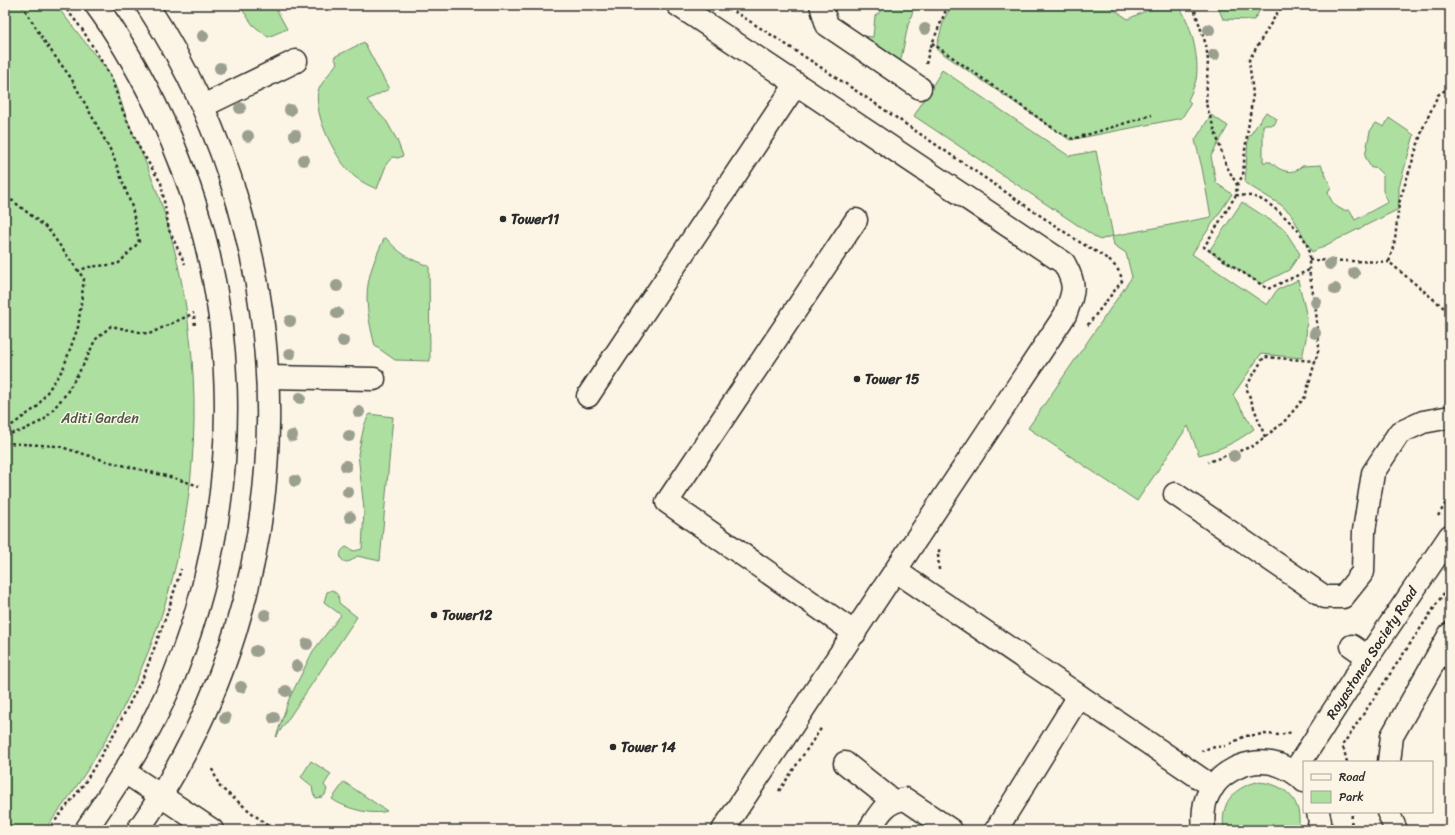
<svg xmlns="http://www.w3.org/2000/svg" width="1455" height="835" font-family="Sriracha,sans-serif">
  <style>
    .green { fill: #acdfa0; stroke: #6c8566 }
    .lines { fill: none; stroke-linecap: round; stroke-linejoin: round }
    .minor-casing { stroke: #2b2b2b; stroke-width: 25 }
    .path { stroke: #2b2b2b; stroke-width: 2.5; stroke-dasharray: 3 3; stroke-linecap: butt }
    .minor { stroke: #fcf5e5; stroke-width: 22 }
    .tree { fill: #9b9f8f }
    .poi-dot { fill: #2b2b2b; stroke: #fcf5e5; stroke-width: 1.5 }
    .labels { text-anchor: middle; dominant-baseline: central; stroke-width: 3; stroke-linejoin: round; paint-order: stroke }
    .poi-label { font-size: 14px; font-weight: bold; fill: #2b2b2b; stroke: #fcf5e5; text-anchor: start }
    .park-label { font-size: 14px; fill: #4b5848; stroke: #fcf5e5 }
    .street-label { font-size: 14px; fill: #2b2b2b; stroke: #fcf5e5 }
  </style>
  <rect width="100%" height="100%" fill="#fcf5e5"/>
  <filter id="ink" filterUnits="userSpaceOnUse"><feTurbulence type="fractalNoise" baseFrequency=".025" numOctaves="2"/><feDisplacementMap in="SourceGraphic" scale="8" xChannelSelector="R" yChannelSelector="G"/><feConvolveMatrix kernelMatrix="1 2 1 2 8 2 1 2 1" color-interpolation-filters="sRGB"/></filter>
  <g filter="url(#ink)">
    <!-- green -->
    <g class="green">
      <path d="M 5,5 L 56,5 C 69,22 82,38 95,55 C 100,61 107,68 111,76 C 119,92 123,110 130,126 C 143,156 156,186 166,218 C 229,433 185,655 44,830 L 5,830 Z"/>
      <polygon points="239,5 274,5 287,29 268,37 253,25"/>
      <polygon points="883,5 915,5 908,25 900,64 863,36 873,37 875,16 879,13"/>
      <path d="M 952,5 L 1107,5 L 1128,19 L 1159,5 L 1178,5 C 1191,22 1200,59 1196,80 C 1194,87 1191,94 1188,100 L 1191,103 L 1182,118 L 1070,140 L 936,49 L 944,19 Z"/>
      <polygon points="1217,5 1263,5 1254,20 1223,19"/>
      <path d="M 364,42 L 389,89 L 367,100 L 387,122 L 397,140 L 403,156 L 398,158 L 393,157 L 387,163 L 377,189 C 369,186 362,182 355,177 C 337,162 313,116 318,91 C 319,86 333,69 337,63 L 334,57 Z"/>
      <path d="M 942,70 L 1069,156 L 1096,151 L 1113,236 L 1211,217 L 1202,168 L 1195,140 L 1211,115 L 1228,126 L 1211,156 L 1216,183 L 1232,194 L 1192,254 L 1267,305 L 1277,290 L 1298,280 L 1307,317 L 1306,339 L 1302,358 L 1261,354 L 1233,395 L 1254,429 C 1235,443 1222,449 1199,455 L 1188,426 L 1137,501 L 1028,428 L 1132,277 L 1126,253 L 1114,245 L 1112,236 L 1100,240 L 914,116 Z"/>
      <path d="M 1266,112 L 1277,119 L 1274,125 L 1263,125 L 1263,162 L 1271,162 C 1279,171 1293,176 1302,166 L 1321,165 L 1331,187 L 1328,192 C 1331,203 1339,212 1350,210 L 1355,220 L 1388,202 L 1383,191 L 1383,175 L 1375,167 L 1371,168 L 1365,156 L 1370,131 L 1376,123 L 1384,127 L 1389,118 L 1414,135 L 1399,187 L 1399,209 L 1312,252 L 1291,214 L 1281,205 L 1245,183 L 1248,138 Z"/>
      <polygon points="1242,202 1284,229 1300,254 1289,270 1261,284 1209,251"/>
      <path d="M 385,237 C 399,253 408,259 429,266 L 430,361 L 395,360 L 375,346 C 371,330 367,313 367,297 C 367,276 376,255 385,237 Z"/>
      <path d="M 369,414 L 393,417 L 380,561 L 357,556 C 343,571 334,553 346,547 L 354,551 L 362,549 L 364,510 L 358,454 L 364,426 Z"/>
      <path d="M 332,590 C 338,594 339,596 339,603 L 357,617 L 276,737 L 289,699 L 313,651 L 341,615 L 324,602 L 327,592 Z"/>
      <polygon points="311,761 331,774 324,785 327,789 325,795 322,797 316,798 313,793 312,786 301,777"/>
      <path d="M 344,782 L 387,811 C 372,816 344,808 332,799 Z"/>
      <path d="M 1257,782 C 1285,783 1304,801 1298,830 L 1224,830 C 1220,804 1232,788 1257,782 Z"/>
    </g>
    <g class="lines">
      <!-- minor casing -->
      <g class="minor-casing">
        <g id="minor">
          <path d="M 678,5 L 1064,263 C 1077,286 1074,291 1065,315 L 723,830"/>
          <polyline points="821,5 827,25 920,88"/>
          <polyline points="203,106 296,61"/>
          <polyline points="268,377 374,379"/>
          <polyline points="588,396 796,84"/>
          <polyline points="1175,494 1325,597 1343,597 1363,572 1364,531 1373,473 1399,433 1423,422 1450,417"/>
          <polyline points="896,571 1213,787"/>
          <polyline points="855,633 667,502 856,220"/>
          <polyline points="1352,646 1368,657"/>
          <polyline points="1389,762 1392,736 1450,634"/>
          <polyline points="845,763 893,801"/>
          <polyline points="125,772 212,830"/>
          <polyline points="1294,772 1368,657 1450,536"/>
          <polyline points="1388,812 1396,830"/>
          <path d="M 86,830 C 119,781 152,732 174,676 C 248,489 244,286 155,104 C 138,70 119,36 96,5"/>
          <path d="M 138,830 C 310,584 310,255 147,5"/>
          <path d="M 869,830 C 880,813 884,802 905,799 L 951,830"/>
          <polyline points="996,830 1079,696"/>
          <path d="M 1204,830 C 1203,821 1203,812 1205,803 C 1214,772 1250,755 1279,765 C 1289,769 1297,773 1304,781"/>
          <polyline points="1318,830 1320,822 1318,812"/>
        </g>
      </g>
      <!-- path -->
      <g class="path">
        <polyline points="22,5 46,44 71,78 112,153 132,207 139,242 118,264 88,267 78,271"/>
        <polyline points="63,5 82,29 110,75 124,114 140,149 161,183 169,230 185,264"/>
        <path d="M 724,5 C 844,80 960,162 1078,241 C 1093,251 1120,261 1122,281 L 1087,326"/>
        <polyline points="1125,5 1130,8 1136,5"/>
        <polyline points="1193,5 1206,45 1208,60 1206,104 1226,165 1237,185 1236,195 1204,247 1268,289 1309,270 1316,311 1319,348 1305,397 1283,423 1253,446 1208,462"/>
        <polyline points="932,43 1057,131 1073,139 1152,115"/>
        <polyline points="926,64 929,51 948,5"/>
        <polyline points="1450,87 1438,95 1423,128 1399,203 1395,240 1389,262 1450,313"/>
        <polyline points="1237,185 1243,175 1245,150 1253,94 1249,60 1282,5"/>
        <path d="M 1236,195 C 1242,196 1250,195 1255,197 C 1270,201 1303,231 1307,245 C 1310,253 1309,262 1309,270"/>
        <polyline points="5,199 13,201 48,229 84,279 78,327 63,369 37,407 5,430"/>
        <polyline points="1309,260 1389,262"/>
        <polyline points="194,316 195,327"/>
        <polyline points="5,435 21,431 44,420 66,394 85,362 95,340 111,326 149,334 194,313"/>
        <polyline points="1265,437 1246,387 1264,357 1315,361"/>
        <polyline points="5,443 58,446 106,461 174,478 199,486"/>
        <polyline points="1438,516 1450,496"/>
        <polyline points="939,570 938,554 940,548"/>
        <polyline points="1230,744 1245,736 1264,734 1280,735 1292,732"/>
        <polyline points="1201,750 1203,751 1209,748 1225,746"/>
        <polyline points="1347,762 1344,750 1342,746 1450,584"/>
        <polyline points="212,769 220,787 273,830"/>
        <polyline points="779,791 822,727"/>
        <polyline points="48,830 84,784 115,732 145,673 168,611 181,569"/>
        <polyline points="1351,830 1352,812"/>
      </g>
      <!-- minor -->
      <use href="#minor" class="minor"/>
    </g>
    <!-- trees -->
    <g class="tree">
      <circle cx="925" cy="29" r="6"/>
      <circle cx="1209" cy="30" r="6"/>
      <circle cx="203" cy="36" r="6"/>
      <circle cx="1214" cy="55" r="6"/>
      <circle cx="220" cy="68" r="6"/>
      <circle cx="240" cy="108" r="6"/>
      <circle cx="290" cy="110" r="6"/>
      <circle cx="295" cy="135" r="6"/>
      <circle cx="248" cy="136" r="6"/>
      <circle cx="304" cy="160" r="6"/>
      <circle cx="1330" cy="264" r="6"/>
      <circle cx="1354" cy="273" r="6"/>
      <circle cx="337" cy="286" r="6"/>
      <circle cx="1335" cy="289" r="6"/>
      <circle cx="1316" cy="302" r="6"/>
      <circle cx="337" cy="313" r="6"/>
      <circle cx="290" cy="321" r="6"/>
      <circle cx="1315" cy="333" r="6"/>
      <circle cx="343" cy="341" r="6"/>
      <circle cx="290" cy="354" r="6"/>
      <circle cx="300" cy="398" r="6"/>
      <circle cx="359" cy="412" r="6"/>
      <circle cx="292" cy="436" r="6"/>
      <circle cx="349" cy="436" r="6"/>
      <circle cx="1234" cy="456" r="6"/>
      <circle cx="346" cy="466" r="6"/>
      <circle cx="295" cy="481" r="6"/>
      <circle cx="348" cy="492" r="6"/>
      <circle cx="350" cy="517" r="6"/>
      <circle cx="265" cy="615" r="6"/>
      <circle cx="307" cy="644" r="6"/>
      <circle cx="256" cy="651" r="6"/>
      <circle cx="297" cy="666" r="6"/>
      <circle cx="241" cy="687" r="6"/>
      <circle cx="286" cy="691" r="6"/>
      <circle cx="225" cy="718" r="6"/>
      <circle cx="274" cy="718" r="6"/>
    </g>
  </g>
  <!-- markers -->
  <g class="poi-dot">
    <circle cx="503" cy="219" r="4"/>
    <circle cx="857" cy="379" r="4"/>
    <circle cx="434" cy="615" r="4"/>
    <circle cx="613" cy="747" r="4"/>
  </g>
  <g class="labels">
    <!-- poi labels -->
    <g class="poi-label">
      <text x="511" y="219">Tower11</text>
      <text x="865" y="379">Tower 15</text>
      <text x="442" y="615">Tower12</text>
      <text x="621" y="747">Tower 14</text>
    </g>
    <!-- park labels -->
    <g class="park-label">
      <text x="100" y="418">Aditi Garden</text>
    </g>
    <!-- street labels -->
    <g class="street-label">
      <text transform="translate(1372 653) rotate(-57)">Royastonea Society Road</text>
    </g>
  </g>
  <!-- margin -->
  <rect width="1455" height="835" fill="none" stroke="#fcf5e5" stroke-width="20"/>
  <rect x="10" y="10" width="1435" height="815" fill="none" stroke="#2b2b2b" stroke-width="1.5" filter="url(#ink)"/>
  <!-- legend -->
  <rect x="1303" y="761" width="130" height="52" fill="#fcf5e5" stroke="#a8a49b"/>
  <rect x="1311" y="774" width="20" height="6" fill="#fcf5e5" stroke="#a8a49b"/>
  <text x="1339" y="781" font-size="12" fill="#2b2b2b">Road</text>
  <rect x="1311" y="791" width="20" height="12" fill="#acdfa0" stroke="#a8a49b"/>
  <text x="1339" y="801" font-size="12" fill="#2b2b2b">Park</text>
</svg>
